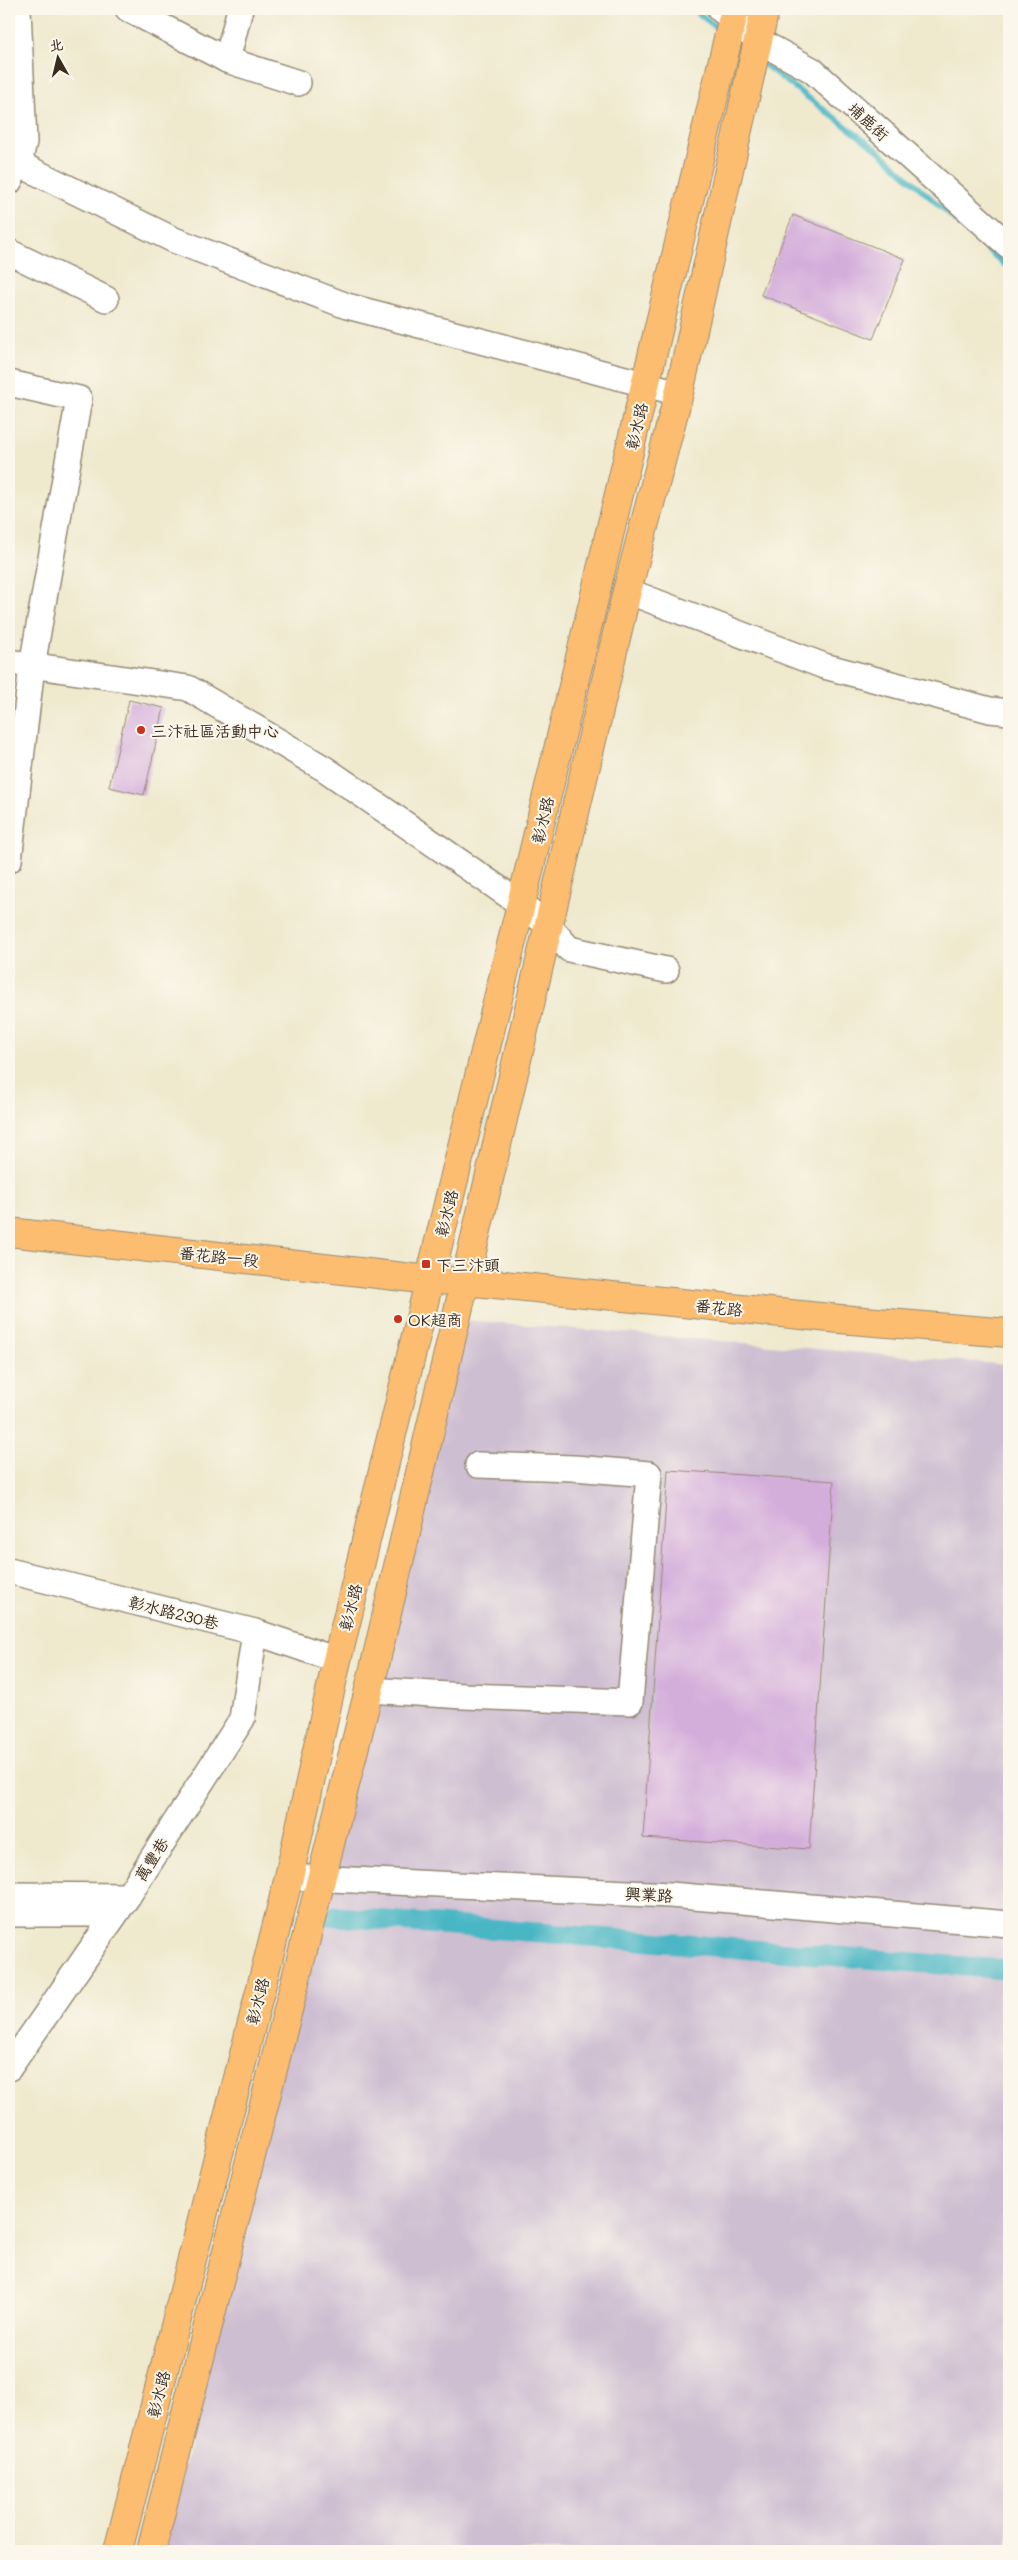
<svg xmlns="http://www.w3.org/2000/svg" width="1018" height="2560" font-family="Mali,'LXGW WenKai TC',sans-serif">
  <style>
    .industrial { fill: #cebed1 }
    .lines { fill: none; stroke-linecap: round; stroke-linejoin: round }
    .stream { stroke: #49b6c4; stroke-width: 5.5 }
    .canal { stroke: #49b6c4; stroke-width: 20 }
    .building { fill: #d4aedb }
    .minor-casing { stroke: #958a76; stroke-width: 28 }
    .major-casing { stroke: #958a76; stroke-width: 30 }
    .minor { stroke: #fff; stroke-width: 25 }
    .major { stroke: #fcbd6f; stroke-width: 28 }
    .poi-dot { fill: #c8321e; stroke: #fbf7ec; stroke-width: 2 }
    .labels { text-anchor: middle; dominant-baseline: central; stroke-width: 4; stroke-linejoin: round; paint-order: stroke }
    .street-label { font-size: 16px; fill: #3b2a1e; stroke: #fbf7ec }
    .poi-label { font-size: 16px; fill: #3b2a1e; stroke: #fbf7ec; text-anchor: start }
  </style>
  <rect width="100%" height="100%" fill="#fbf7ec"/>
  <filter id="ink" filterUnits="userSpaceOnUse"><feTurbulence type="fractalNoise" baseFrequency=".02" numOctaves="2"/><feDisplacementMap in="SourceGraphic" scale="10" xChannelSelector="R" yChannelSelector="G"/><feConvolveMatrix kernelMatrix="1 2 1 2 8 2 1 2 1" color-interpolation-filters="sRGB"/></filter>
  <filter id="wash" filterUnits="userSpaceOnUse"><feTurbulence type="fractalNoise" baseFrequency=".0096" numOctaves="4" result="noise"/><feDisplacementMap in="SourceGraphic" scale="20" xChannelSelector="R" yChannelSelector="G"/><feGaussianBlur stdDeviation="1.12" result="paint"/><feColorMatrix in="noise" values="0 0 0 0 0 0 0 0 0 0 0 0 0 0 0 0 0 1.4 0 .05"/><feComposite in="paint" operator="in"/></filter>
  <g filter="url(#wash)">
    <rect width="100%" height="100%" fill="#efe9ce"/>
    <!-- industrial -->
    <polygon class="industrial" points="466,1320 1009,1365 1009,2551 163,2551"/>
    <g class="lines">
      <!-- stream -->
      <g class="stream">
        <polyline points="693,9 721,31"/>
        <polyline points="762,63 879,151 1009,269"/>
      </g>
      <!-- canal -->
      <polyline class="canal" points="331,1916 1009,1970"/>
    </g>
    <g id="blocks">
      <!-- building -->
      <g class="building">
        <polygon points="793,215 905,259 873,339 761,295"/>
        <polygon points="129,700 164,708 144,795 109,787"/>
        <polygon points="668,1470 834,1481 809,1849 643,1838"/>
      </g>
    </g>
  </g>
  <g filter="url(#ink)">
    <use href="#blocks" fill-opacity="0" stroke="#958a76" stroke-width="1"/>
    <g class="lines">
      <!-- minor casing -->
      <g class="minor-casing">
        <g id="minor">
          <polyline points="128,9 227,60 298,83"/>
          <polyline points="720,9 757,40 812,70 1009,246"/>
          <polyline points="227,60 240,9"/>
          <polyline points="9,159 174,240 347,306 679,393"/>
          <polyline points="9,182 19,163 24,142 18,9"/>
          <polyline points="9,252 106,299"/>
          <polyline points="9,383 79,399 32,666 9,860"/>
          <polyline points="627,591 824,666 990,710 1009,712"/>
          <polyline points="9,662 188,688 325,769 521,904 548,925 569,949 666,970"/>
          <polyline points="9,1571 255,1632 337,1660"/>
          <polyline points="369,1690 464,1696 630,1702 649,1474 574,1468 478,1465"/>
          <polyline points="289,1877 670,1895 1009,1924"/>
          <polyline points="9,1895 128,1896"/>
          <polyline points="9,1914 115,1914"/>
          <polyline points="9,2068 128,1896 242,1719 255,1632"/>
        </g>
      </g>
      <!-- major casing -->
      <g class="major-casing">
        <g id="major">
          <polyline points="9,1232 430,1280 465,1281 840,1319 1009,1333"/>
          <polyline points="118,2551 289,1877 337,1660 521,904 735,9"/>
          <polyline points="151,2551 369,1690 627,591 679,393 765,9"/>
        </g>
      </g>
      <!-- minor -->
      <use href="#minor" class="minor"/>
      <!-- major -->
      <use href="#major" class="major"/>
    </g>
  </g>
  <!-- markers -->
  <g class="poi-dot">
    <circle cx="141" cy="730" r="5"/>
    <rect x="421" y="1259" width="10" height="10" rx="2.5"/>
    <circle cx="398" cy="1319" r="5"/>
  </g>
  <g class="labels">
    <!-- street labels -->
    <g class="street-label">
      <text transform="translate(869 121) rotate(42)">埔鹿街</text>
      <text transform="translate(636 426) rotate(-77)">彰水路</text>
      <text transform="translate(542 820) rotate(-77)">彰水路</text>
      <text transform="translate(446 1213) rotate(-76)">彰水路</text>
      <text transform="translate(219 1256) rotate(6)">番花路一段</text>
      <text transform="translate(719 1307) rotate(6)">番花路</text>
      <text transform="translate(350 1607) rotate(-76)">彰水路</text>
      <text transform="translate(174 1612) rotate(14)">彰水路230巷</text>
      <text transform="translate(151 1859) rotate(-58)">萬豐巷</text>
      <text transform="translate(649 1894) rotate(3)">興業路</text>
      <text transform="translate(257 2001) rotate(-76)">彰水路</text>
      <text transform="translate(158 2394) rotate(-76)">彰水路</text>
    </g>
    <!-- poi labels -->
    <g class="poi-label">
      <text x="151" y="730">三汴社區活動中心</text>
      <text x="436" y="1264">下三汴頭</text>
      <text x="408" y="1319">OK超商</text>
    </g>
  </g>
  <!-- margin -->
  <rect width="1018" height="2560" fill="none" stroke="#fbf7ec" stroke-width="30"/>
  <!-- north arrow -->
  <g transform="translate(58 58) rotate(352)" stroke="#fbf7ec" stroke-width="4" paint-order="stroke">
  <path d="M0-4L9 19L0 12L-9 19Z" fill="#3b2a1e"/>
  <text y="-8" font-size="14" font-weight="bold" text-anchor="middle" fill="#3b2a1e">北</text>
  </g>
</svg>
